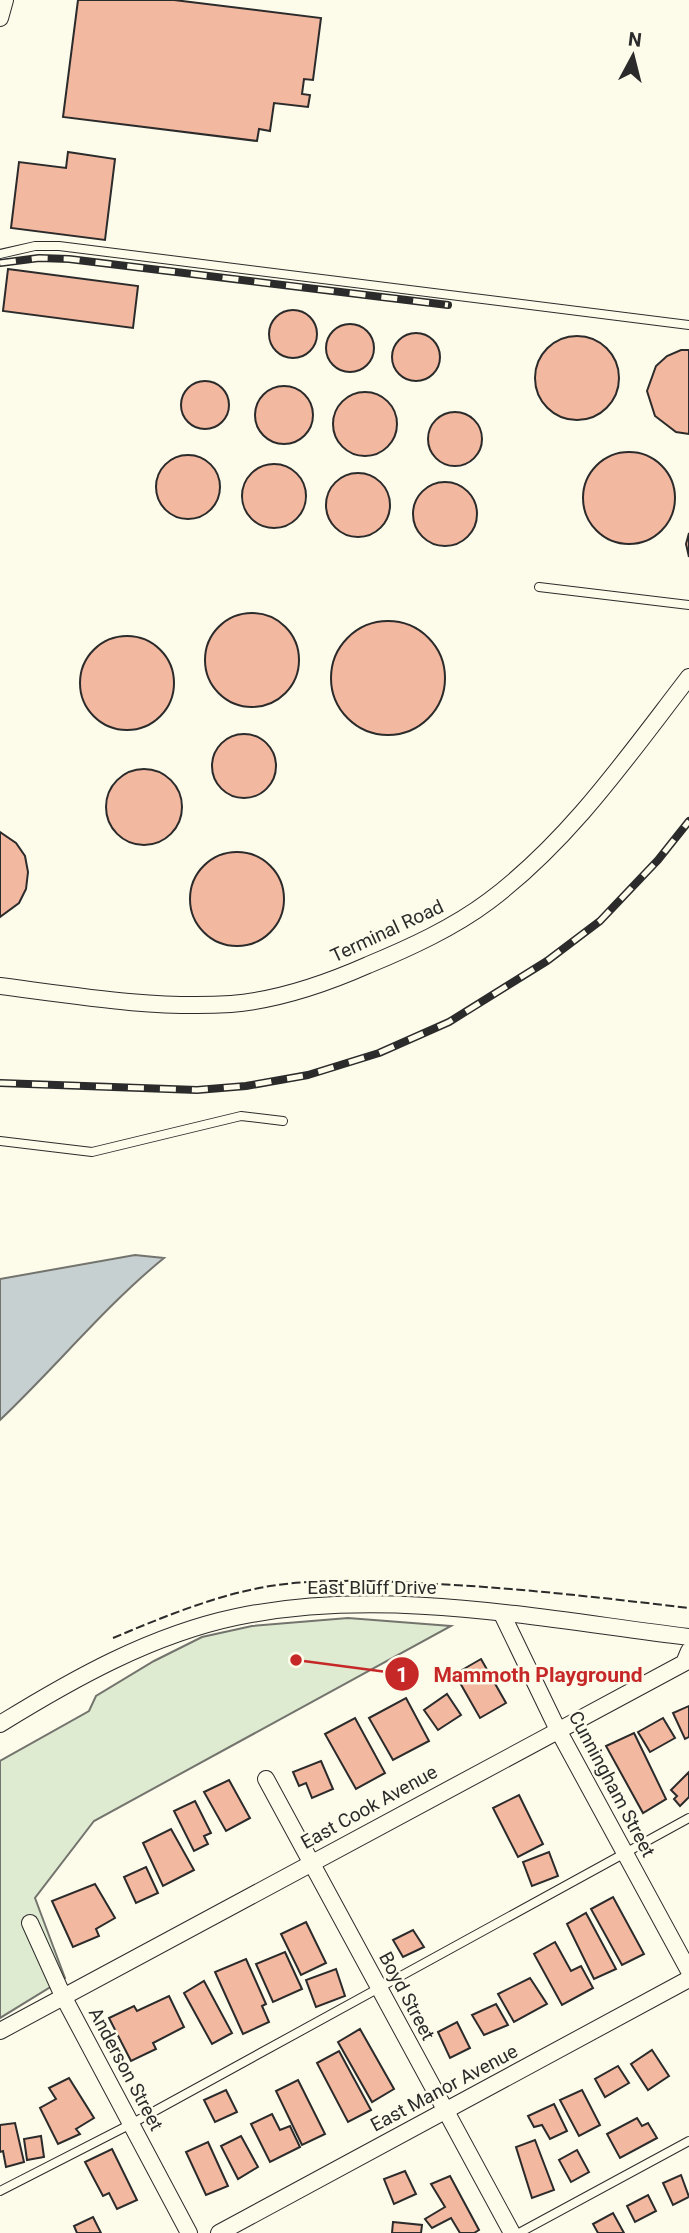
<svg xmlns="http://www.w3.org/2000/svg" width="689" height="2233" font-family="Roboto,sans-serif">
  <style>
    .green { fill: #deebd1; stroke: #74746e; stroke-width: 2 }
    .water { fill: #c7d0d0; stroke: #74746e; stroke-width: 2 }
    .building { fill: #f2b8a0; stroke: #2b2b2b; stroke-width: 2 }
    .lines { fill: none; stroke-linecap: round; stroke-linejoin: round }
    .service-casing { stroke: #2b2b2b; stroke-width: 10 }
    .minor-casing { stroke: #2b2b2b; stroke-width: 18 }
    .service { stroke: #fdfbea; stroke-width: 8 }
    .minor { stroke: #fdfbea; stroke-width: 16 }
    .rail-casing { stroke: #2b2b2b; stroke-width: 8 }
    .rail { stroke: #fdfbea; stroke-width: 5; stroke-dasharray: 16; stroke-linecap: butt }
    .fence { stroke: #2b2b2b; stroke-width: 2; stroke-dasharray: 9 3.5; stroke-linecap: butt }
    .labels { text-anchor: middle; dominant-baseline: central; stroke-width: 5; stroke-linejoin: round; paint-order: stroke }
    .street-label { font-size: 19px; fill: #2b2b2b; stroke: #fdfbea }
    .leader { fill: none; stroke: #c62828; stroke-width: 2.5 }
    .callout-dot { fill: #c62828; stroke: #fdfbea; stroke-width: 2.5 }
    .mark-label { font-size: 21px; text-anchor: middle; font-weight: bold; fill: #fff }
    .callout-label { font-size: 21px; text-anchor: middle; font-weight: bold; fill: #c62828; stroke: #fdfbea; stroke-width: 5; stroke-linejoin: round; paint-order: stroke }
  </style>
  <rect width="100%" height="100%" fill="#fdfbea"/>
  <!-- green -->
  <polygon class="green" points="348,1618 451,1626 94,1821 35,1898 65,1978 0,2018 0,1761 89,1711 96,1696 154,1661 202,1637 252,1626"/>
  <!-- water -->
  <path class="water" d="M 135,1255 L 164,1258 C 105,1306 56,1367 0,1420 L 0,1279 Z"/>
  <!-- building -->
  <g class="building">
    <polygon points="78,0 174,0 321,18 313,80 304,79 302,94 310,95 308,107 274,103 270,131 259,129 257,141 63,117"/>
    <polygon points="68,152 115,159 105,240 11,228 19,162 66,168"/>
    <polygon points="8,269 138,286 133,328 3,311"/>
    <circle cx="293" cy="334" r="24"/>
    <circle cx="350" cy="348" r="24"/>
    <circle cx="416" cy="357" r="24"/>
    <circle cx="577" cy="378" r="42"/>
    <polygon points="681,350 689,350 689,434 676,432 655,416 647,391 656,366 667,356"/>
    <circle cx="205" cy="405" r="24"/>
    <circle cx="284" cy="415" r="29"/>
    <circle cx="365" cy="424" r="32"/>
    <circle cx="455" cy="439" r="27"/>
    <circle cx="629" cy="498" r="46"/>
    <circle cx="188" cy="487" r="32"/>
    <circle cx="274" cy="496" r="32"/>
    <circle cx="358" cy="505" r="32"/>
    <circle cx="445" cy="514" r="32"/>
    <polygon points="689,533 689,557 686,544"/>
    <circle cx="252" cy="660" r="47"/>
    <circle cx="388" cy="678" r="57"/>
    <circle cx="127" cy="683" r="47"/>
    <circle cx="244" cy="766" r="32"/>
    <circle cx="144" cy="807" r="38"/>
    <polygon points="0,832 16,843 25,856 28,872 26,889 19,903 0,917"/>
    <circle cx="237" cy="899" r="47"/>
    <polygon points="481,1659 506,1703 480,1718 455,1674"/>
    <polygon points="447,1694 461,1715 438,1730 424,1710"/>
    <polygon points="406,1698 429,1741 393,1760 369,1718"/>
    <polygon points="689,1706 689,1737 685,1739 673,1713"/>
    <polygon points="355,1718 385,1773 356,1789 325,1734"/>
    <polygon points="663,1718 675,1738 650,1752 638,1732"/>
    <polygon points="634,1733 666,1799 643,1813 606,1746"/>
    <polygon points="321,1761 333,1789 312,1798 306,1783 299,1786 293,1772"/>
    <polygon points="689,1772 689,1797 680,1806 674,1799 677,1796 671,1790"/>
    <polygon points="229,1780 250,1818 226,1831 204,1792"/>
    <polygon points="519,1795 543,1844 518,1857 493,1808"/>
    <polygon points="195,1801 211,1833 204,1836 208,1844 194,1851 174,1811"/>
    <polygon points="171,1829 194,1870 163,1886 143,1843"/>
    <polygon points="549,1852 558,1876 532,1886 523,1862"/>
    <polygon points="146,1867 158,1893 136,1903 124,1877"/>
    <polygon points="95,1884 115,1918 96,1929 99,1936 73,1947 52,1901"/>
    <polygon points="613,1897 644,1954 622,1965 591,1909"/>
    <polygon points="586,1913 616,1969 594,1979 567,1924"/>
    <polygon points="306,1922 326,1963 301,1975 281,1934"/>
    <polygon points="413,1930 424,1947 403,1957 393,1940"/>
    <polygon points="555,1942 571,1971 581,1966 593,1988 562,2005 534,1954"/>
    <polygon points="285,1952 302,1989 273,2002 256,1964"/>
    <polygon points="246,1959 266,2004 262,2006 269,2022 243,2034 215,1972"/>
    <polygon points="336,1969 345,1996 316,2007 306,1980"/>
    <polygon points="530,1978 547,2004 514,2022 498,1994"/>
    <polygon points="204,1981 232,2033 212,2044 184,1993"/>
    <polygon points="169,1996 184,2027 153,2043 156,2049 131,2061 109,2018 134,2006 137,2011"/>
    <polygon points="496,2004 508,2025 484,2035 472,2015"/>
    <polygon points="457,2022 470,2048 450,2058 438,2032"/>
    <polygon points="360,2029 394,2089 372,2102 338,2042"/>
    <polygon points="652,2050 669,2076 648,2090 631,2064"/>
    <polygon points="339,2051 371,2110 348,2122 317,2063"/>
    <polygon points="618,2066 629,2083 605,2097 595,2079"/>
    <polygon points="69,2078 94,2118 76,2129 80,2134 58,2144 40,2108 56,2099 49,2088"/>
    <polygon points="298,2080 325,2134 302,2145 276,2091"/>
    <polygon points="226,2090 237,2112 215,2122 204,2100"/>
    <polygon points="582,2090 600,2125 579,2136 560,2100"/>
    <polygon points="554,2104 567,2131 550,2139 542,2125 534,2127 528,2116"/>
    <polygon points="272,2114 280,2130 290,2126 300,2147 270,2162 251,2124"/>
    <polygon points="637,2118 642,2126 648,2123 657,2138 620,2158 607,2134"/>
    <polygon points="15,2123 24,2162 6,2167 3,2151 0,2152 0,2125"/>
    <polygon points="41,2136 44,2157 27,2160 24,2139"/>
    <polygon points="241,2136 258,2167 238,2179 221,2146"/>
    <polygon points="535,2140 554,2190 532,2198 516,2147"/>
    <polygon points="208,2142 228,2186 206,2195 186,2152"/>
    <polygon points="112,2149 137,2200 117,2209 109,2193 103,2196 85,2162"/>
    <polygon points="577,2150 589,2172 571,2182 559,2160"/>
    <polygon points="405,2171 416,2194 394,2204 384,2179"/>
    <polygon points="681,2175 689,2197 673,2205 663,2183"/>
    <polygon points="450,2176 479,2230 474,2233 460,2233 451,2218 432,2228 425,2219 445,2207 431,2184"/>
    <polygon points="648,2195 656,2211 635,2222 627,2206"/>
    <polygon points="613,2213 624,2233 598,2233 593,2224"/>
    <polygon points="93,2217 101,2233 77,2233 74,2226"/>
    <polygon points="393,2222 422,2225 421,2233 392,2233"/>
  </g>
  <g class="lines">
    <!-- service casing -->
    <g class="service-casing">
      <g id="service">
        <polyline points="0,254 35,246 59,246 689,325"/>
        <polyline points="539,587 689,605"/>
        <polyline points="0,1141 92,1152 241,1116 283,1121"/>
        <polyline points="0,2191 131,2124 689,1818"/>
        <polyline points="519,2233 689,2141"/>
      </g>
    </g>
    <!-- minor casing -->
    <g class="minor-casing">
      <g id="minor">
        <polyline points="0,18 5,0"/>
        <path d="M 0,986 C 77,996 154,1009 231,1004 C 279,1000 325,984 368,965 C 409,948 453,928 489,901 C 570,840 628,756 689,677"/>
        <polyline points="502,1614 557,1728 689,1971"/>
        <path d="M 0,1724 C 73,1679 151,1635 236,1617 C 384,1586 541,1619 689,1637"/>
        <polyline points="266,1779 512,2233"/>
        <polyline points="30,1923 63,1996 189,2233"/>
        <polyline points="0,2031 684,1663 689,1651"/>
        <polyline points="219,2233 689,1979"/>
      </g>
    </g>
    <!-- service -->
    <use href="#service" class="service"/>
    <!-- minor -->
    <use href="#minor" class="minor"/>
    <!-- rail casing -->
    <g class="rail-casing">
      <g id="rail">
        <polyline points="0,263 39,258 69,259 448,305"/>
        <polyline points="0,1083 197,1090 246,1086 308,1075 379,1053 449,1022 547,961 600,921 658,860 689,821"/>
      </g>
    </g>
    <!-- rail -->
    <use href="#rail" class="rail"/>
    <!-- fence -->
    <path class="fence" d="M 113,1638 C 163,1617 216,1595 270,1586 C 323,1578 380,1581 435,1584 C 520,1588 604,1598 689,1608"/>
  </g>
  <g class="labels">
    <!-- street labels -->
    <g class="street-label">
      <text transform="translate(387 931) rotate(-25)">Terminal Road</text>
      <text x="372" y="1587">East Bluff Drive</text>
      <text transform="translate(612 1784) rotate(62)">Cunningham Street</text>
      <text transform="translate(369 1807) rotate(-29)">East Cook Avenue</text>
      <text transform="translate(407 1996) rotate(62)">Boyd Street</text>
      <text transform="translate(126 2069) rotate(62)">Anderson Street</text>
      <text transform="translate(444 2088) rotate(-28)">East Manor Avenue</text>
    </g>
  </g>
  <!-- callouts -->
  <path class="leader" d="M296 1660L402 1674"/>
  <g class="callout-dot">
    <circle cx="296" cy="1660" r="7"/>
    <circle cx="402" cy="1674" r="18"/>
  </g>
  <g class="mark-label">
    <text x="402" y="1682">1</text>
  </g>
  <g class="callout-label">
    <text x="538" y="1682">Mammoth Playground</text>
  </g>
  <!-- north arrow -->
  <g transform="translate(633 56) rotate(7)" stroke="#fdfbea" stroke-width="5" paint-order="stroke">
  <path d="M0-5L12 26L0 18L-12 26Z" fill="#2b2b2b"/>
  <text y="-10" font-size="19" font-weight="bold" text-anchor="middle" fill="#2b2b2b">N</text>
  </g>
</svg>
